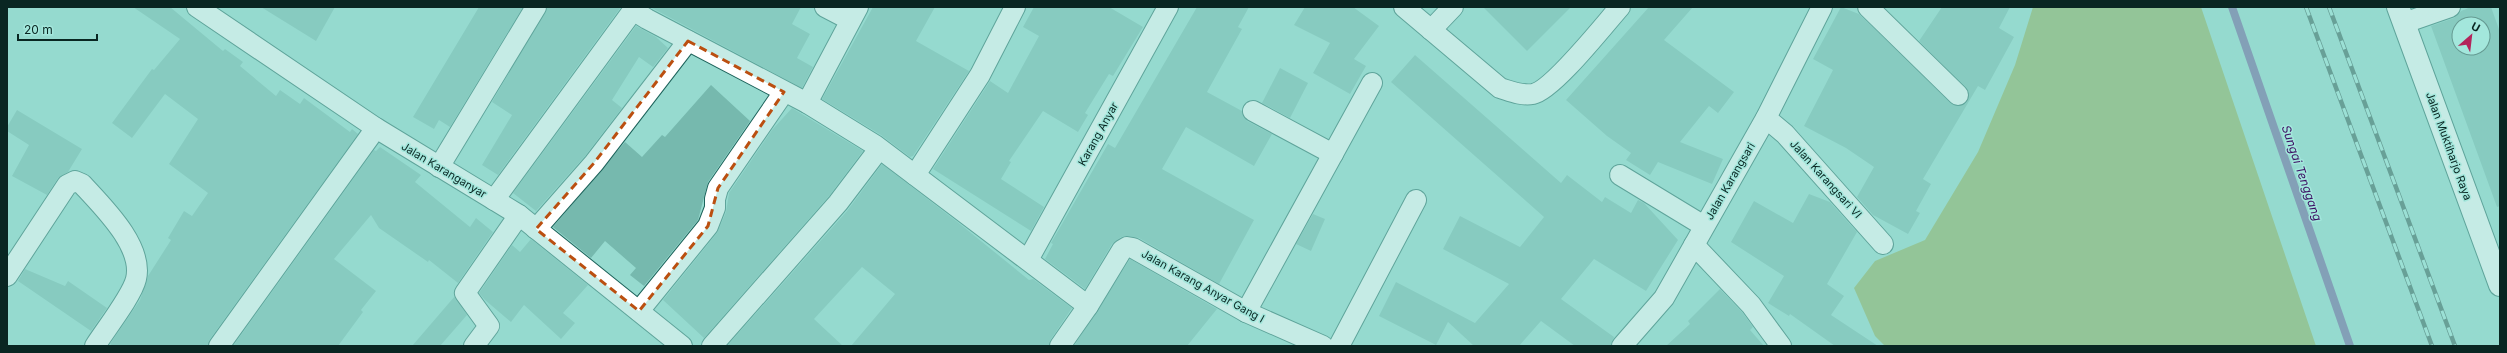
<svg xmlns="http://www.w3.org/2000/svg" width="2507" height="353" font-family="Inter,sans-serif">
  <style>
    .green { fill: #91ac55 }
    .lines { fill: none; stroke-linecap: round; stroke-linejoin: round }
    .stream { stroke: #6e5a99; stroke-width: 8 }
    .building { fill: #76b9ae; fill-rule: evenodd }
    .minor-casing { stroke: #1d635b; stroke-width: 22 }
    .tertiary-casing { stroke: #1d635b; stroke-width: 24 }
    .minor { stroke: #fff; stroke-width: 20 }
    .tertiary { stroke: #fff; stroke-width: 22 }
    .rail-casing { stroke: #315953; stroke-width: 4.5 }
    .rail { stroke: #a3e7dc; stroke-width: 3; stroke-dasharray: 9; stroke-linecap: butt }
    .marked { fill: none; stroke: #bb4f10; stroke-width: 3; stroke-dasharray: 8 5; stroke-linejoin: round }
    .labels { text-anchor: middle; dominant-baseline: central; stroke-width: 3; stroke-linejoin: round; paint-order: stroke }
    .street-label { font-size: 11px; fill: #092622; stroke: #a3e7dc }
    .water-label { font-size: 12px; font-style: italic; fill: #3c0d62; stroke: #a3e7dc }
  </style>
  <rect width="100%" height="100%" fill="#96dacf"/>
  <!-- green -->
  <polygon class="green" points="2033,7 2201,7 2316,346 1885,346 1875,336 1854,288 1875,261 1925,240 1978,152 2015,65"/>
  <g class="lines">
    <!-- stream -->
    <polyline class="stream" points="2232,7 2350,346"/>
  </g>
  <!-- building -->
  <g class="building">
    <polygon points="133,7 170,7 223,51 225,49 243,62 240,66 276,96 280,90 300,104 304,98 350,132 352,129 358,134 210,339 208,346 113,346 110,344 140,300 148,276 171,240 168,238 184,211 192,216 208,193 169,164 198,119 165,94 132,138 112,123 152,69 154,70 180,39"/>
    <polygon points="261,7 335,7 316,41"/>
    <polygon points="479,7 523,7 450,127 439,120 434,129 413,117"/>
    <polygon points="547,7 621,7 498,175 482,165 512,115 492,102"/>
    <polygon points="650,7 801,7 792,24 810,34 797,58 813,67 802,88"/>
    <polygon points="873,7 935,7 916,41 969,71 913,156 910,157 881,135 822,99"/>
    <polygon points="1034,7 1109,7 1143,27 1113,76 1109,74 1085,113 1088,115 1078,132 1043,111 1009,161 1011,162 1001,179 1044,207 1031,231 933,169 990,81 1008,93 1039,36 1023,27"/>
    <polygon points="1197,7 1249,7 1238,27 1242,29 1207,92 1242,111 1247,121 1272,134 1254,166 1186,127 1162,169 1254,220 1219,284 1139,238 1128,236 1121,237 1112,244 1085,289 1045,259 1053,244 1051,243 1108,144 1115,148"/>
    <polygon points="1305,7 1353,7 1379,26 1354,59 1366,66 1350,94 1313,73 1330,43 1294,25"/>
    <polygon points="1483,7 1571,7 1527,51"/>
    <polygon points="1649,7 1693,7 1664,40 1734,92 1718,113 1709,106 1680,142 1723,159 1712,184 1658,162 1650,175 1626,160 1631,153 1607,136 1566,100"/>
    <polygon points="1841,7 1859,14 1956,106 1966,103 1969,92 1919,41 1942,7 2010,7 1999,28 2014,37 1985,90 1978,86 1923,179 1931,184 1916,211 1920,213 1908,234 1873,215 1857,197 1874,167 1846,148 1804,126 1833,70 1813,59"/>
    <path d="M 2471,7 L 2491,7 L 2500,32 L 2500,206 L 2497,207 L 2431,26 L 2454,18 L 2461,11 ZM 2459,24 L 2483,24 L 2483,48 L 2459,48 Z"/>
    <polygon points="636,26 656,37 668,48 653,67 639,57 612,100 622,108 585,156 536,211 513,193"/>
    <polygon points="1415,55 1561,183 1567,175 1602,202 1605,197 1631,213 1638,200 1644,203 1678,240 1646,291 1594,259 1561,299 1614,337 1611,346 1575,346 1541,321 1519,346 1474,346 1448,322 1436,345 1379,316 1396,282 1475,323 1509,284 1443,249 1460,216 1520,247 1544,217 1391,82"/>
    <polygon points="1280,68 1308,83 1290,118 1262,103"/>
    <polygon points="711,85 750,121 708,182 698,220 644,286 630,275 636,268 605,241 591,258 553,227 625,142 642,157 662,135 665,137"/>
    <polygon points="792,108 863,151 829,196 704,338 663,300 717,233 726,212 729,193 772,130"/>
    <polygon points="17,110 82,149 68,172 58,178 47,195 12,176 29,145 7,131 7,127"/>
    <polygon points="380,147 421,175 415,182 470,227 476,218 493,232 458,283 429,260 428,262 379,228 371,215 334,259 376,291 361,310 363,312 338,346 233,346 374,150 376,151"/>
    <polygon points="882,164 960,224 1029,280 1033,279 1072,308 1051,339 1049,346 851,346 895,294 862,267 814,319 843,346 727,346 847,211"/>
    <polygon points="1809,194 1830,202 1857,232 1827,284 1844,296 1831,315 1878,346 1835,346 1790,314 1789,316 1768,303 1784,276 1731,242 1754,201 1793,223"/>
    <polygon points="1313,214 1325,219 1311,251 1296,244"/>
    <polygon points="531,239 588,285 563,313 575,323 561,339 524,305 511,322 485,300 479,293 512,245 520,252"/>
    <polygon points="1130,259 1217,309 1187,346 1074,346"/>
    <polygon points="25,269 65,286 68,281 107,308 91,331 18,281"/>
    <polygon points="1720,289 1742,312 1753,327 1750,330 1764,346 1666,346 1690,324 1688,321"/>
    <polygon points="455,296 467,315 440,346 412,346"/>
  </g>
  <g class="lines">
    <!-- minor casing -->
    <g class="minor-casing">
      <g id="minor">
        <polyline points="197,7 376,128 519,215 682,346"/>
        <polyline points="634,7 639,14 647,19 807,103 875,145 1088,306"/>
        <polyline points="825,7 850,20"/>
        <path d="M 1404,7 L 1500,88 C 1510,91 1521,96 1533,94 C 1553,90 1604,25 1620,7"/>
        <polyline points="1868,7 1958,95"/>
        <polyline points="2404,23 2450,7"/>
        <polyline points="1431,30 1453,7"/>
        <polyline points="807,103 858,7"/>
        <polyline points="1253,111 1333,154"/>
        <polyline points="1766,118 1785,134 1883,244"/>
        <polyline points="439,167 536,7"/>
        <polyline points="915,175 980,75 1015,7"/>
        <polyline points="1620,175 1704,226"/>
        <polyline points="494,200 634,9"/>
        <polyline points="536,229 594,163 688,41"/>
        <polyline points="1694,245 1751,305 1781,346"/>
        <polyline points="1028,260 1168,7"/>
        <path d="M 7,276 L 67,185 L 75,181 L 82,184 C 102,206 144,246 136,279 C 132,296 105,330 95,346"/>
        <polyline points="639,311 708,226 715,208 715,199 718,188 784,92"/>
        <polyline points="1246,312 1372,83"/>
        <polyline points="219,346 376,128"/>
        <polyline points="474,346 489,326 465,293 519,215"/>
        <polyline points="712,346 838,203 879,149"/>
        <polyline points="1060,346 1088,306 1122,250 1127,247 1133,248 1246,312 1323,346"/>
        <polyline points="1339,346 1416,200"/>
        <polyline points="1622,346 1664,298 1766,118 1822,7"/>
      </g>
    </g>
    <!-- tertiary casing -->
    <g class="tertiary-casing">
      <polyline id="tertiary" points="2398,7 2500,285"/>
    </g>
    <!-- minor -->
    <use href="#minor" class="minor"/>
    <!-- tertiary -->
    <use href="#tertiary" class="tertiary"/>
    <!-- rail casing -->
    <g class="rail-casing">
      <g id="rail">
        <polyline points="2306,7 2432,346"/>
        <polyline points="2329,7 2455,346"/>
      </g>
    </g>
    <!-- rail -->
    <use href="#rail" class="rail"/>
  </g>
  <!-- marked area -->
  <path d="M0 0H2507V353H0ZM 688,41 L 784,92 L 718,188 L 708,226 L 639,311 L 536,229 L 594,163 Z" fill="#96dacf" fill-opacity=".55" fill-rule="evenodd"/>
  <path class="marked" d="M 688,41 L 784,92 L 718,188 L 708,226 L 639,311 L 536,229 L 594,163 Z"/>
  <g class="labels">
    <!-- street labels -->
    <g class="street-label">
      <text transform="translate(1098 134) rotate(-61)">Karang Anyar</text>
      <text transform="translate(2449 146) rotate(70)">Jalan Muktiharjo Raya</text>
      <text transform="translate(444 170) rotate(31)">Jalan Karanganyar</text>
      <text transform="translate(1826 179) rotate(48)">Jalan Karangsari VI</text>
      <text transform="translate(1730 181) rotate(-60)">Jalan Karangsari</text>
      <text transform="translate(1203 286) rotate(29)">Jalan Karang Anyar Gang I</text>
    </g>
    <!-- water labels -->
    <g class="water-label">
      <text transform="translate(2302 173) rotate(71)">Sungai Tenggang</text>
    </g>
  </g>
  <!-- border -->
  <rect width="2507" height="353" fill="none" stroke="#092622" stroke-width="16"/>
  <!-- north arrow -->
  <g transform="translate(2471 36) rotate(28)"><circle r="19" fill="#a3e7dc" stroke="#659a92"/>
  <path d="M0-3L7 15L0 10L-7 15Z" fill="#b3255b"/>
  <text y="-6" font-size="11" font-weight="bold" text-anchor="middle" fill="#092622">U</text>
  </g>
  <!-- scale -->
  <path d="M18 34v6h79v-6" fill="none" stroke="#092622" stroke-width="2"/>
  <text x="24" y="34" font-size="12" fill="#092622" stroke="#a3e7dc" stroke-width="3" paint-order="stroke">20 m</text>
</svg>
